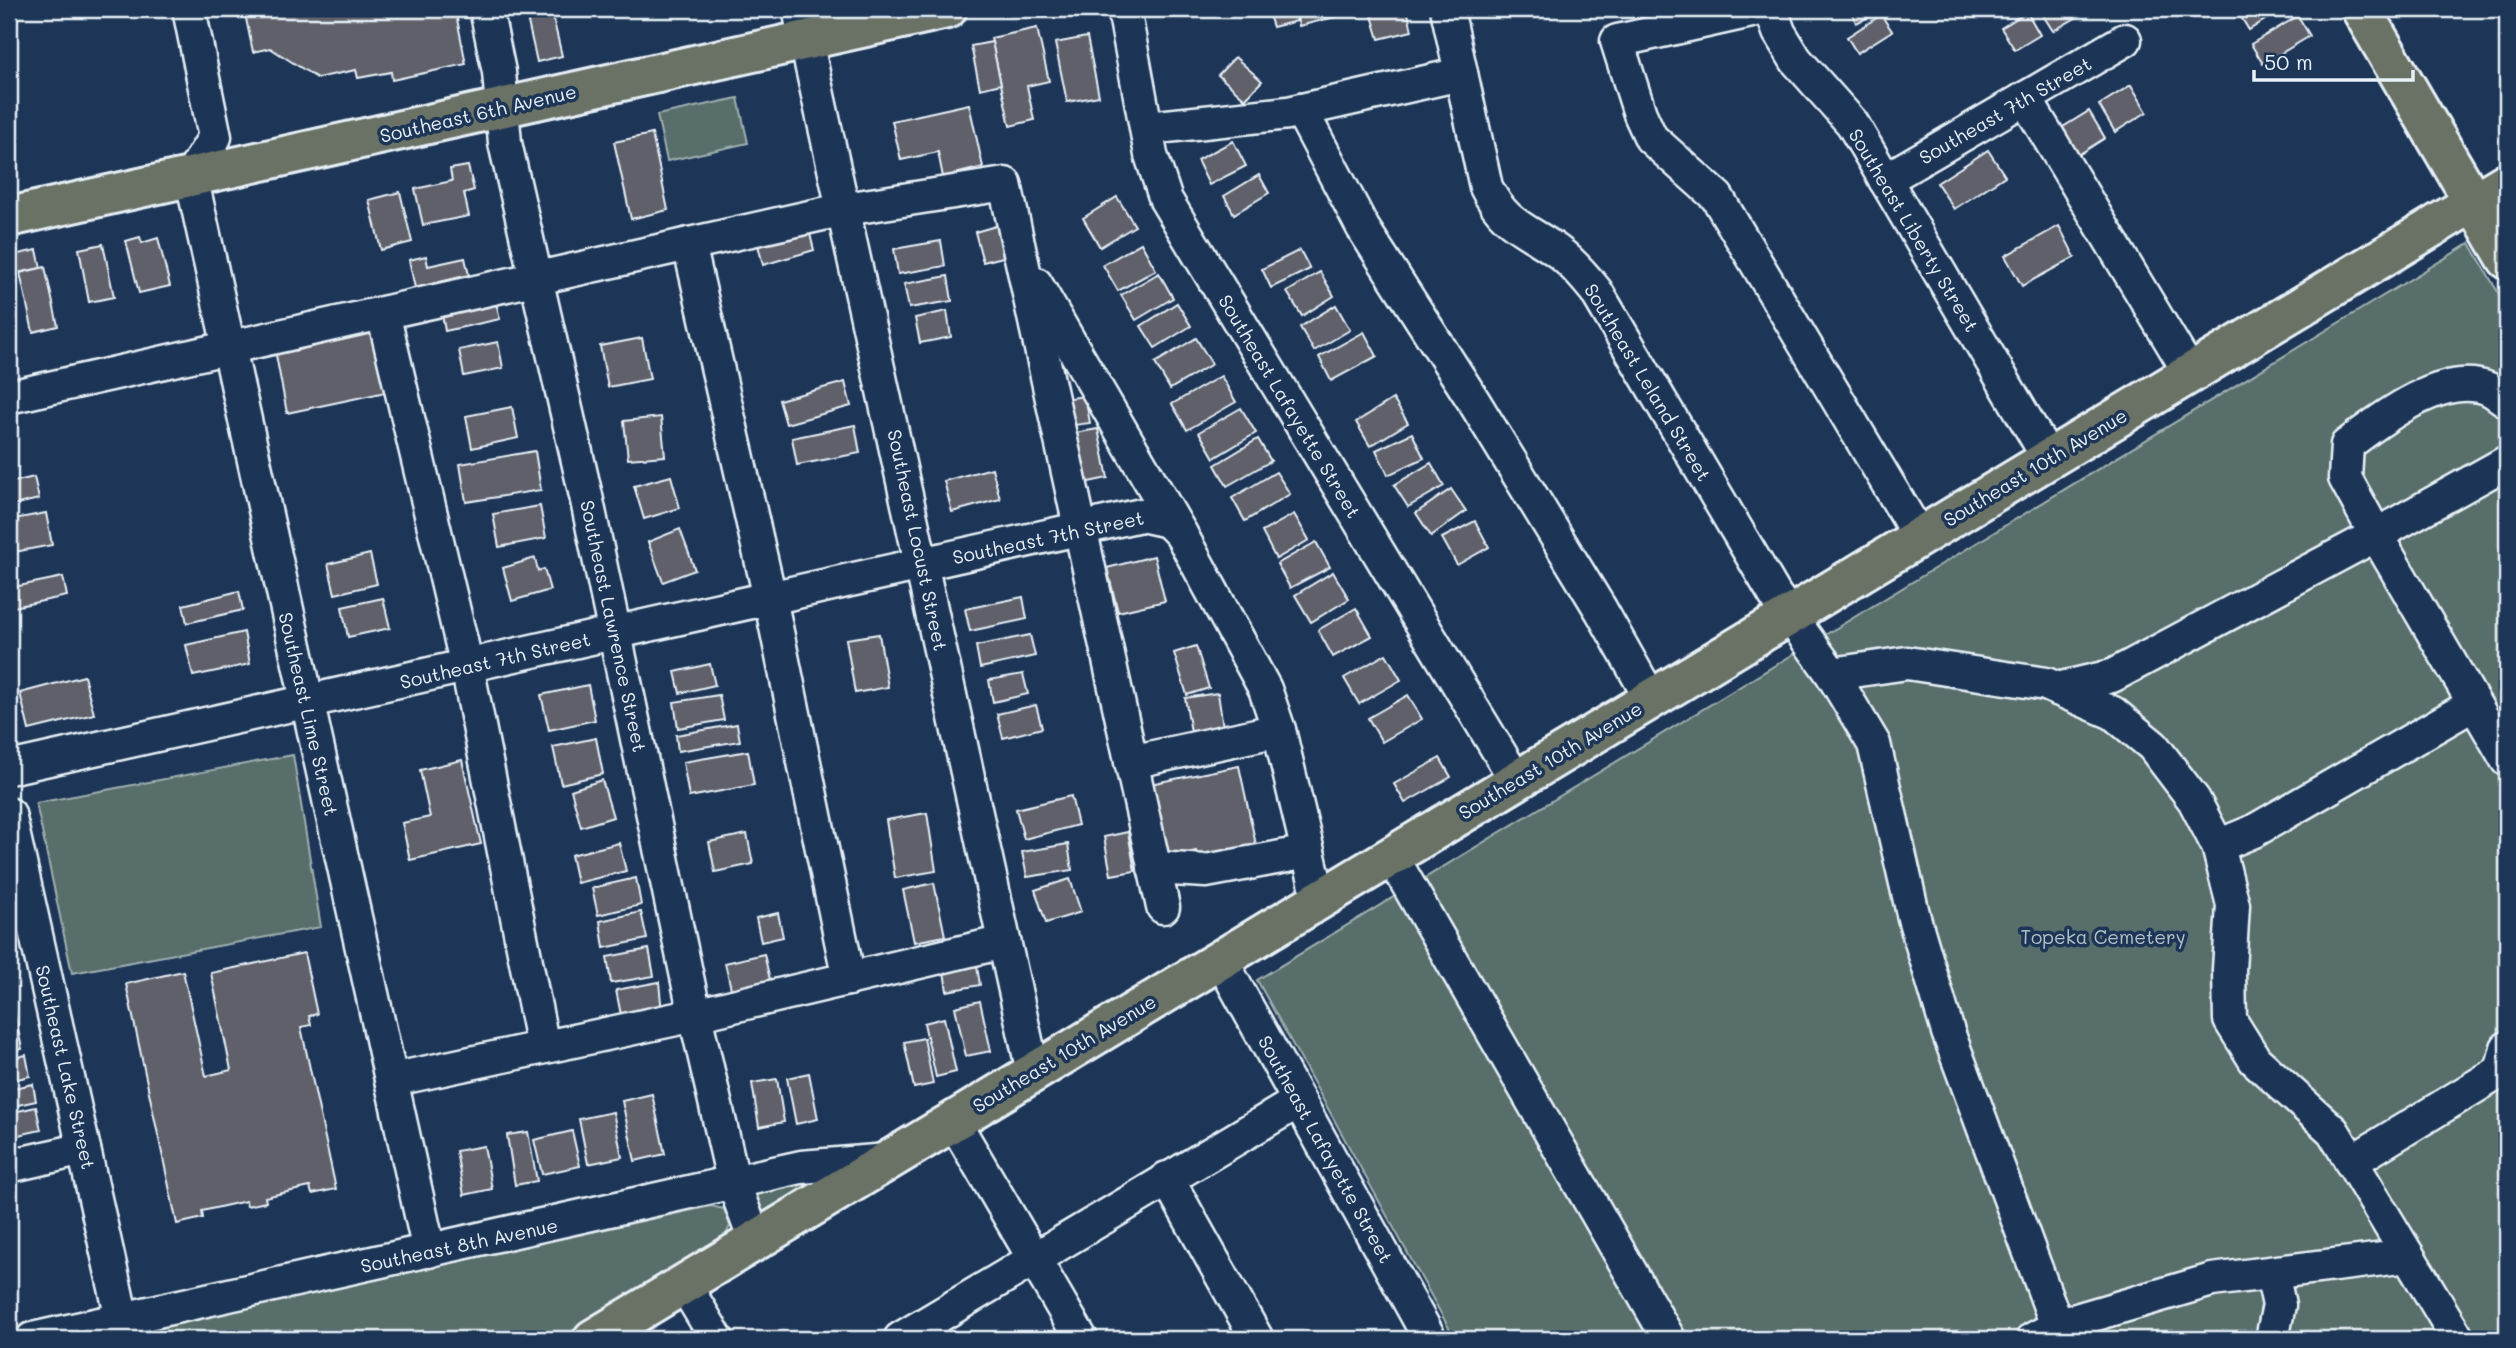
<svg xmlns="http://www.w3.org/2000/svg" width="2516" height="1348" font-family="Mali,sans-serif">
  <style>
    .green { fill: #586e6a; stroke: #a0b0b1; stroke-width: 2 }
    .building { fill: #60616a; stroke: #e8f1f8; stroke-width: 2 }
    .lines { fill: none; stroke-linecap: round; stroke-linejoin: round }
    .minor-casing { stroke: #e8f1f8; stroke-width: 37 }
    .major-casing { stroke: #e8f1f8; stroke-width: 44 }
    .minor { stroke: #1d3557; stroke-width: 32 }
    .major { stroke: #6a7266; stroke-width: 38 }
    .labels { text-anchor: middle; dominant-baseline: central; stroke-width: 7; stroke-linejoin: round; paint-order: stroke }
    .street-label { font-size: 19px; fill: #e8f1f8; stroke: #1d3557 }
    .park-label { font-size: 19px; fill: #b6c3c6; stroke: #1d3557 }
  </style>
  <rect width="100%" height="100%" fill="#1d3557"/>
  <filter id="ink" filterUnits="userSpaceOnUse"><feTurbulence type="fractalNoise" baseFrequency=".0143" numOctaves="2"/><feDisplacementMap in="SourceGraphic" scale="14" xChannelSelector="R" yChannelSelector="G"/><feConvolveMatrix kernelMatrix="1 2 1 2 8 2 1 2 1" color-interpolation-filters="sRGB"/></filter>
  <g filter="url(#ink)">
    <!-- green -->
    <g class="green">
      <polygon points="738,98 748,143 667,161 657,115"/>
      <polygon points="2470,243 2507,308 2507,1339 1455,1339 1257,980"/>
      <polygon points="293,755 321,927 72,973 36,803"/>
      <polygon points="804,1182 807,1192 766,1216 756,1212 752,1202 757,1193"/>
      <polygon points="711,1206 724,1209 730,1226 721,1245 564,1339 105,1339"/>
    </g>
    <!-- building -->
    <g class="building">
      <polygon points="244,9 455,9 466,64 392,80 391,72 358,78 356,70 317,78 270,48 253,52"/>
      <polygon points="525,9 551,9 562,56 537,62"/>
      <polygon points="1267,9 1294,9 1297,21 1273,27"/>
      <polygon points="1295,9 1355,9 1355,12 1299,26"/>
      <polygon points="1370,9 1407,9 1412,31 1379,39"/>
      <polygon points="1850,9 1887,9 1856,23"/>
      <polygon points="2039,9 2082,9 2084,13 2053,31"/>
      <polygon points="2236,9 2282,9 2249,30"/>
      <polygon points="2027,12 2040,35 2015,50 2001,28"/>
      <polygon points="1881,15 1892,31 1857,53 1847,37"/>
      <polygon points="2298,16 2310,36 2263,64 2251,44"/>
      <polygon points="1037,28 1049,81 1027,86 1034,120 1010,126 991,38"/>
      <polygon points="1087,37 1099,96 1067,102 1055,43"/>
      <polygon points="992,42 1001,84 980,89 971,46"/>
      <polygon points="1235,57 1262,81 1245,99 1218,75"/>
      <polygon points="2131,85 2147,112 2115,132 2099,105"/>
      <polygon points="969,104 983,167 943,177 938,152 901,160 892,121"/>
      <polygon points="2089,111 2105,138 2075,157 2058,130"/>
      <polygon points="652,134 668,210 631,219 614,142"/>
      <polygon points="1233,141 1246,166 1209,185 1197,160"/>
      <polygon points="1988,150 2005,176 1954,209 1937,183"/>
      <polygon points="468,166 474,190 464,193 469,216 423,225 415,189 452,181 450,169"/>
      <polygon points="1259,175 1269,193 1234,214 1224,196"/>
      <polygon points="400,192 412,242 381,250 369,200"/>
      <polygon points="1117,197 1135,226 1100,247 1083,218"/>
      <polygon points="1003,224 1011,255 983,262 975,232"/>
      <polygon points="808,226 814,250 763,265 757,241"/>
      <polygon points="2059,226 2075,257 2022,286 2005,256"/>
      <polygon points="140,237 142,243 158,238 170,286 139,293 126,241"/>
      <polygon points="941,241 945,266 898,274 894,249"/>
      <polygon points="1141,243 1156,270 1118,291 1103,265"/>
      <polygon points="103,244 114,297 89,302 79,249"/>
      <polygon points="37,250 41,268 12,274 9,256"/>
      <polygon points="1300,250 1310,269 1271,288 1262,269"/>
      <polygon points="426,256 428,266 465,258 469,275 415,288 409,260"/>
      <polygon points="45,267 58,326 33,332 20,273"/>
      <polygon points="1320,272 1334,296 1302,316 1287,292"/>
      <polygon points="1159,273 1173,298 1136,320 1121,295"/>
      <polygon points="948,276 952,301 909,308 904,284"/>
      <polygon points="495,298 500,319 445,331 441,309"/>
      <polygon points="1177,303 1191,326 1155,348 1141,326"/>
      <polygon points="1336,305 1350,330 1314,351 1300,327"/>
      <polygon points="947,311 951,337 920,343 915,318"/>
      <polygon points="374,330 386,392 287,413 275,350"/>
      <polygon points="1364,332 1377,356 1331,381 1319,357"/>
      <polygon points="642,338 650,379 608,387 600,346"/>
      <polygon points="1196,338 1212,364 1170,389 1155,363"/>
      <polygon points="498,342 503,368 464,376 459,350"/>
      <polygon points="1221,376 1236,402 1187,430 1172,404"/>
      <polygon points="845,382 851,406 786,424 779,400"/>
      <polygon points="1085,396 1090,423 1067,426 1063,399"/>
      <polygon points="1393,399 1408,423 1370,446 1356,422"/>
      <polygon points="512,407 518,438 472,448 466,416"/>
      <polygon points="1241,408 1256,433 1214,458 1199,432"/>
      <polygon points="661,417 665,456 628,459 624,421"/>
      <polygon points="855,425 860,453 797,465 792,438"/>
      <polygon points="1098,429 1108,478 1084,483 1075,433"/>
      <polygon points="1412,433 1424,458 1388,475 1376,450"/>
      <polygon points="1258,439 1271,461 1227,486 1215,465"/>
      <polygon points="535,451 541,490 466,502 460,464"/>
      <polygon points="1431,463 1444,486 1408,507 1394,485"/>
      <polygon points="992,468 1000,499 952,512 944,481"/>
      <polygon points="1276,472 1290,494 1245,521 1232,498"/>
      <polygon points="671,476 680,508 644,519 634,486"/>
      <polygon points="34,477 39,499 9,506 9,483"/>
      <polygon points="1451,489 1466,511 1431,536 1416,513"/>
      <polygon points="540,506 546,538 499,547 493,514"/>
      <polygon points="46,513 52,545 9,553 9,520"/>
      <polygon points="1294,514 1309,540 1276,559 1262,532"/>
      <polygon points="1475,521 1489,547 1457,565 1442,538"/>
      <polygon points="680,529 695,570 663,582 648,542"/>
      <polygon points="1316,542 1330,567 1290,588 1277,564"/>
      <polygon points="370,554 377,584 335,594 328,564"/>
      <polygon points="1154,556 1165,601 1118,612 1107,568"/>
      <polygon points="535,558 538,571 544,569 550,590 512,601 503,568"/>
      <polygon points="1333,572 1349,599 1311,622 1295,595"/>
      <polygon points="63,577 67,596 9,608 9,588"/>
      <polygon points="239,591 243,610 187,623 183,605"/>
      <polygon points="1023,597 1027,619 970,631 965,609"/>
      <polygon points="383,598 390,628 348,637 342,607"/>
      <polygon points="1356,608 1372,636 1333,657 1318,630"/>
      <polygon points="244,632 250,664 193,676 186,645"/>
      <polygon points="879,634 888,687 855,693 846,639"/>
      <polygon points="1030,635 1035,656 980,668 976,646"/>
      <polygon points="1196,646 1209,688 1187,695 1174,653"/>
      <polygon points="1386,654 1401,680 1359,704 1344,678"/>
      <polygon points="710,664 715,685 680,693 675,672"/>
      <polygon points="1023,674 1028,694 993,702 989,680"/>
      <polygon points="84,676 94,714 29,730 20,693"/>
      <polygon points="588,685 595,720 549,730 541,695"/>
      <polygon points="1218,693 1223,727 1191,732 1185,698"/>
      <polygon points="719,695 724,720 678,728 674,702"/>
      <polygon points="1408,695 1422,719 1382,742 1368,718"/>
      <polygon points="1036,705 1042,728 1003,738 997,714"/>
      <polygon points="737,724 740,741 678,751 676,735"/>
      <polygon points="596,738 603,774 561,784 553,747"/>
      <polygon points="748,751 754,785 689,797 683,762"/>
      <polygon points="1440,758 1451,777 1405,803 1394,784"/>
      <polygon points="462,760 481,844 410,860 402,823 430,817 420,770"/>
      <polygon points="1239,766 1258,854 1200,867 1196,851 1163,859 1145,785"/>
      <polygon points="602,780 613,817 581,827 571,790"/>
      <polygon points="1071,796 1078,825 1024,839 1016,809"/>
      <polygon points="927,813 936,871 895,878 886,820"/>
      <polygon points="1128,832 1135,871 1111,875 1104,837"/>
      <polygon points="747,834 753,864 715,872 709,842"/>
      <polygon points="619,843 626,871 577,883 571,855"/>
      <polygon points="1068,844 1072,870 1027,877 1022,852"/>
      <polygon points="636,878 641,905 598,915 592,888"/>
      <polygon points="1070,879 1081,912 1046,923 1035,890"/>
      <polygon points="934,883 945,936 914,942 903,890"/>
      <polygon points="641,912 647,939 604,948 600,921"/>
      <polygon points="778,913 783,937 761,942 756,918"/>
      <polygon points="649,949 654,976 611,983 607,957"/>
      <polygon points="304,953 317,1014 309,1016 311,1025 301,1027 336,1189 312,1194 310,1187 265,1197 266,1202 247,1206 246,1201 202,1211 203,1218 177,1224 126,984 183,971 206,1076 231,1070 211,973"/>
      <polygon points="764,954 771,984 732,993 725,963"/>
      <polygon points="976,960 980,985 947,991 943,965"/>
      <polygon points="659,982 662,1013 622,1020 616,990"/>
      <polygon points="980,1001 991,1051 966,1056 955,1007"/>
      <polygon points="14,1009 22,1049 9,1051 9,1010"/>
      <polygon points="944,1018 956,1072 936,1077 924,1023"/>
      <polygon points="924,1038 933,1084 914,1088 904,1042"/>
      <polygon points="26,1055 30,1076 9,1081 9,1059"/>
      <polygon points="809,1073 818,1119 796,1124 787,1078"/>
      <polygon points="777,1079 784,1122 759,1127 752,1083"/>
      <polygon points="33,1084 36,1101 9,1107 9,1089"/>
      <polygon points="652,1094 665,1154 635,1161 622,1101"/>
      <polygon points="36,1107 41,1130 9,1137 9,1113"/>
      <polygon points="613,1112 622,1157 588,1164 579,1119"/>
      <polygon points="572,1131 580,1166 542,1174 534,1140"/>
      <polygon points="528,1132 537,1181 515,1185 507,1135"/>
      <polygon points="484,1146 492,1189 464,1195 456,1151"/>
    </g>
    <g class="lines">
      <!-- minor casing -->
      <g class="minor-casing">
        <g id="minor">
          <polyline points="189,9 215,137 191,176 429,1251"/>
          <polyline points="486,9 499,72 505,143 586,496 695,1015 734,1184 755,1241"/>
          <polyline points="799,9 1033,1072"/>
          <polyline points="1124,9 1151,155 1166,200 1516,780"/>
          <path d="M 1447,9 L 1486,187 C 1505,226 1525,228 1557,251 C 1572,262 1584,276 1596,291 L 1775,595 L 1832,674 L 1874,744 L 1914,918 L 1948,1032 L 2062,1339"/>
          <polyline points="1761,9 1617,41 1640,114 1651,138 1717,197 1919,536"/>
          <polyline points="1771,9 1779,32 1796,60 1852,123 2049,459"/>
          <polyline points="2025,98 2190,373"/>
          <polyline points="1301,110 1363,228 1473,400 1601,610 1651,699"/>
          <polyline points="1148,128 1288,113 1461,74"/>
          <polyline points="1885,180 2125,40"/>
          <polyline points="689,244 845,209 1005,184 1163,907"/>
          <polyline points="1036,284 1181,534 1265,689 1279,730 1319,898"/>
          <polyline points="383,313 467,666 543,1047"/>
          <polyline points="9,397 689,244 770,598 849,979"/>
          <path d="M 2507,401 C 2501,397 2495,392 2489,389 C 2444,370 2381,419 2347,445 L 2345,478 L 2376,535 L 2507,462"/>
          <polyline points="1832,674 1907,663 2046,684 2113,713 2153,746 2194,800 2218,846 2233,905 2229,970 2230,1020 2255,1060 2333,1131 2458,1339"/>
          <polyline points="2057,689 2112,676 2376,535 2507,760"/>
          <polyline points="1131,762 1279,730"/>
          <polyline points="9,768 1141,515 1168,521 1181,534"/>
          <polyline points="9,814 122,1319"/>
          <polyline points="2218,846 2254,831 2474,704"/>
          <polyline points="1391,855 1669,1339"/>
          <polyline points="1154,868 1206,871 1308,852"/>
          <polyline points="1220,958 1430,1339"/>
          <polyline points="391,1080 695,1015 1004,942"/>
          <polyline points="953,1120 1081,1339"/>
          <polyline points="2351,1162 2501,1071 2507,1048"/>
          <polyline points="9,1166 84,1149"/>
          <polyline points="1167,1178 1257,1339"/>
          <polyline points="684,1284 717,1339"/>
          <polyline points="32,1339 801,1167 888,1160"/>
          <polyline points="900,1339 1299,1101"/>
          <polyline points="2033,1339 2059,1325 2212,1280 2408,1256"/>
          <polyline points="2272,1339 2279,1305 2272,1273"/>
        </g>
      </g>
      <!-- major casing -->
      <g class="major-casing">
        <g id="major">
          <polyline points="2361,9 2507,259"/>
          <polyline points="9,217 947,9"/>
          <polyline points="593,1339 2507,182"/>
        </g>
      </g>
      <!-- minor -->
      <use href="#minor" class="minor"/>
      <!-- major -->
      <use href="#major" class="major"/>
    </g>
  </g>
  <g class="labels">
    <!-- street labels -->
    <g class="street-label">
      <text transform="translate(2005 110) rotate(-30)">Southeast 7th Street</text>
      <text transform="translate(478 113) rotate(-13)">Southeast 6th Avenue</text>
      <text transform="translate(1914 230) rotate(59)">Southeast Liberty Street</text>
      <text transform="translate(1648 382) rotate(59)">Southeast Leland Street</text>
      <text transform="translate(1290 406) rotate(59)">Southeast Lafayette Street</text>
      <text transform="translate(2035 467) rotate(-31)">Southeast 10th Avenue</text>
      <text transform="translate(1048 537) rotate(-12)">Southeast 7th Street</text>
      <text transform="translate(918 540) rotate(78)">Southeast Locust Street</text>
      <text transform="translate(614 626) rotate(78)">Southeast Lawrence Street</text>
      <text transform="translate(495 660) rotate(-13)">Southeast 7th Street</text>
      <text transform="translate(309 714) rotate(77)">Southeast Lime Street</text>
      <text transform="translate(1550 760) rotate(-31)">Southeast 10th Avenue</text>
      <text transform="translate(1064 1053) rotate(-31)">Southeast 10th Avenue</text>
      <text transform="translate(66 1067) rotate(77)">Southeast Lake Street</text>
      <text transform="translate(1326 1149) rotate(61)">Southeast Lafayette Street</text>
      <text transform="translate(459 1245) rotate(-12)">Southeast 8th Avenue</text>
    </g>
    <!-- park labels -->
    <g class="park-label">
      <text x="2103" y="936">Topeka Cemetery</text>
    </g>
  </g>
  <!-- margin -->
  <rect width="2516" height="1348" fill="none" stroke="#1d3557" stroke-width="35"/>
  <rect x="18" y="18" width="2481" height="1313" fill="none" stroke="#e8f1f8" stroke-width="2.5" filter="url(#ink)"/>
  <!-- scale -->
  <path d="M2254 70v10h159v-10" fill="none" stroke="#e8f1f8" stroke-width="3.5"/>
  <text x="2264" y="70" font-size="21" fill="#e8f1f8" stroke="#1d3557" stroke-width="5" paint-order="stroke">50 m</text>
</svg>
